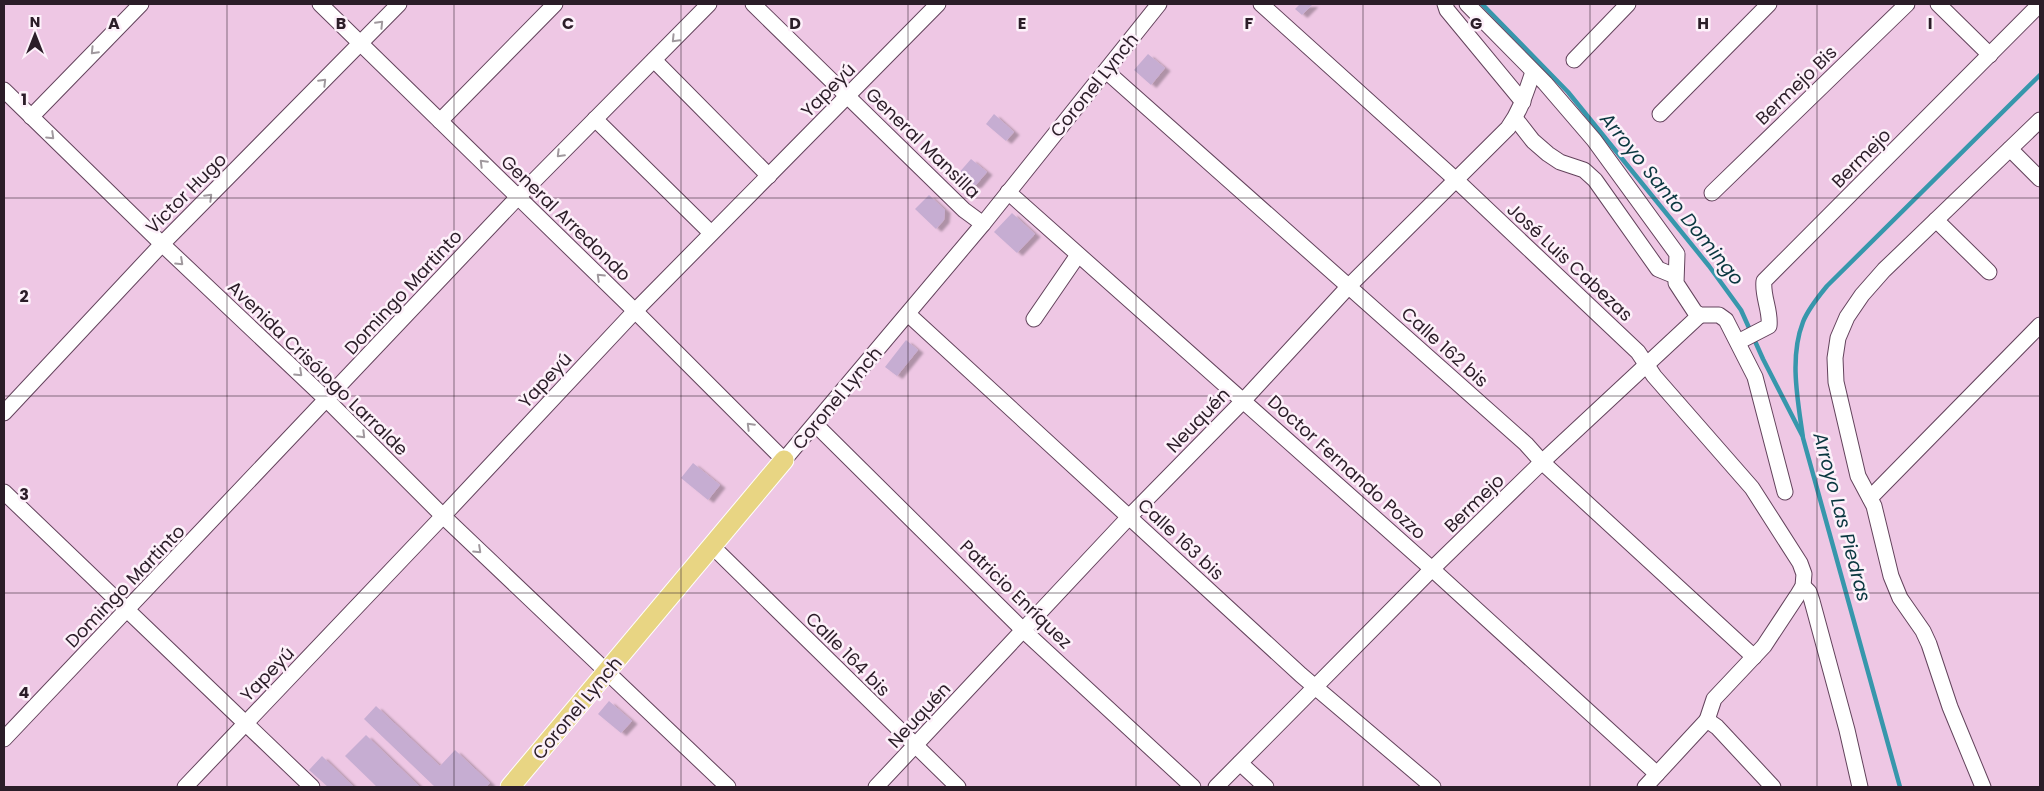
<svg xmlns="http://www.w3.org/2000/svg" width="2044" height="791" font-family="Poppins,sans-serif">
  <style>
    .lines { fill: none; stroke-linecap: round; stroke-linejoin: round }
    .stream { stroke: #3797ac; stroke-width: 4.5 }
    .building { fill: #c6add2; filter: url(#shadow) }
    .minor-casing { stroke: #63435c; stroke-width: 17 }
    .major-casing { stroke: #fff; stroke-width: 21 }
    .minor { stroke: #fff; stroke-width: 15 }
    .major { stroke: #e8d583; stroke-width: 19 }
    .oneway { stroke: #a0999e }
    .grid { fill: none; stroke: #2b1d28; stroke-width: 1; stroke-opacity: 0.55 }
    .labels { text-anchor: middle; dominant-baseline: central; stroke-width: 5; stroke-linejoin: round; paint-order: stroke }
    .street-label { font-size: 18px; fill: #2b1d28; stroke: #fdf1fa }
    .water-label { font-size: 19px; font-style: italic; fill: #0a3740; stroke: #fdf1fa }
    .grid-label { font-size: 16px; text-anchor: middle; font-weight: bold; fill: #2b1d28; stroke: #fdf1fa; stroke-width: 5; stroke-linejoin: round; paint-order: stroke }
  </style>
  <defs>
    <filter id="shadow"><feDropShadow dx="5.5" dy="3" stdDeviation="1" flood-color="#0004"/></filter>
  </defs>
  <rect width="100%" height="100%" fill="#eec7e4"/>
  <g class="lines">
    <!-- stream -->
    <g class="stream">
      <polyline points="1482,4 1568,92 1709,266 1741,310 1763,359 1802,435"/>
      <path d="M 1900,787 L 1803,438 C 1798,401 1789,358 1803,322 C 1808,309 1818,297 1827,286 L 2040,75"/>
    </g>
  </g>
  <!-- building -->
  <g class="building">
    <polygon points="1300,4 1313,4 1302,15 1295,9"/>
    <polygon points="1148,54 1165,68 1151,85 1134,70"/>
    <polygon points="994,114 1014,132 1006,141 986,124"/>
    <polygon points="971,159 987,172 976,185 968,185 957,175"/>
    <polygon points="929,195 945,210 944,220 936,229 915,209"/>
    <polygon points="1012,213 1035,234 1017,253 994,232"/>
    <polygon points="906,340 918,350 897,376 885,367"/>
    <polygon points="693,463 720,485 708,500 681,478"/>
    <polygon points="609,701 632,721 621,733 598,714"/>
    <polygon points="376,706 440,766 455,750 490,783 486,787 435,787 364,719"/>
    <polygon points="366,735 420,787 377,787 345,756"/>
    <polygon points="322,756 354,787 328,787 309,770"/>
  </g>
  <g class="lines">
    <!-- minor casing -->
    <g class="minor-casing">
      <g id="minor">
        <polyline points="320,4 635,311 784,460 983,224 1159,4"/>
        <polyline points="753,4 964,210 983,224"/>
        <polyline points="1261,4 1455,179 1638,352 1654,376 1752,488 1800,563 1804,574 1803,586 1797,596 1764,646 1714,699 1707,720 1717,727 1773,787"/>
        <polyline points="1445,4 1447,10 1523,102"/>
        <polyline points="1467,4 1545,83 1594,140 1677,254 1676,283 1695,312 1700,315 1719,315 1726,320 1755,377 1785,492"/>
        <polyline points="1938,4 1990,55"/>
        <polyline points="654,60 769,176"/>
        <polyline points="1574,60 1628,4"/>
        <polyline points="1106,71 1526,444 1542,462 1754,657"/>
        <polyline points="4,90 162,244 327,400 443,516 728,787"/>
        <polyline points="1660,114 1769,4"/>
        <polyline points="31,117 141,4"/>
        <polyline points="1515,118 1533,141 1548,154 1560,162 1584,170 1595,180 1658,269 1675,276"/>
        <polyline points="595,119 711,233"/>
        <polyline points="440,121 555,4"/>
        <polyline points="2010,149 2040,179"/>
        <polyline points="1008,192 1432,569 1657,774"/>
        <polyline points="1712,193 1907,4"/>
        <polyline points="1936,220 1989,272"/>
        <polyline points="908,314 1301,675 1433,787"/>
        <polyline points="1034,319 1078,255"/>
        <path d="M 1738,342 L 1769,326 C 1771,311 1762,296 1764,281 L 2040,4"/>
        <polyline points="4,413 162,244 399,4"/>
        <polyline points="815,424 1024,631 1193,787"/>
        <polyline points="4,492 312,787"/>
        <polyline points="1870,498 2040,325"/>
        <polyline points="713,547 958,787"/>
        <polyline points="1803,586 1809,592 1812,601 1847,730 1860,787"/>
        <polyline points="4,739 517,198 709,4"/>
        <polyline points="1240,763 1266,787"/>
        <polyline points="185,787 443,516 635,311 938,4"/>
        <path d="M 876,787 L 1129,517 L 1243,401 L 1349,286 L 1508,128 C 1521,110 1526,92 1533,72"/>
        <polyline points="1216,787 1432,569 1542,462 1700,315"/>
        <polyline points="1645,787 1707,720"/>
        <polyline points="1983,787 1950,707 1929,644 1923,631 1900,598 1891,576 1874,506 1858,476 1836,382 1835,358 1838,338 1847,317 1862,295 1884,270 2040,120"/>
      </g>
    </g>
    <!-- major casing -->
    <g class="major-casing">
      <polyline id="major" points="510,787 784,460"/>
    </g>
    <!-- minor -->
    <use href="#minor" class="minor"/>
    <!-- major -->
    <use href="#major" class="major"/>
  </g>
  <!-- one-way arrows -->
  <defs><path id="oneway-chevron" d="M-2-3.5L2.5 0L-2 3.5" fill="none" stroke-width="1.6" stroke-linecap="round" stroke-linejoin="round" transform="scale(1.25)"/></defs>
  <g class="oneway">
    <use href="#oneway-chevron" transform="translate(380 24) rotate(-46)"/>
    <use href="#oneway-chevron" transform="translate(675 39) rotate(134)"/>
    <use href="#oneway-chevron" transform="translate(94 51) rotate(134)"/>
    <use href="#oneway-chevron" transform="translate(323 82) rotate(-45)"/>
    <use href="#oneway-chevron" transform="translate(51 136) rotate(44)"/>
    <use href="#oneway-chevron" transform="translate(560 154) rotate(135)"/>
    <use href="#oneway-chevron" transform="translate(483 163) rotate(-135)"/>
    <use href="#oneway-chevron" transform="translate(209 197) rotate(-45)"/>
    <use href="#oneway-chevron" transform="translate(180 262) rotate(43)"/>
    <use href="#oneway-chevron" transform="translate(600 277) rotate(-136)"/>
    <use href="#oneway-chevron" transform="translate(299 373) rotate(43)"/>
    <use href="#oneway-chevron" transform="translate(750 426) rotate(-135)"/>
    <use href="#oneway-chevron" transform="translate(362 435) rotate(45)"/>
    <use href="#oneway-chevron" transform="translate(478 550) rotate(43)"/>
  </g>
  <!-- grid -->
  <path class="grid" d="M 227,4 L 227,787M 454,4 L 454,787M 681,4 L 681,787M 908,4 L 908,787M 1136,4 L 1136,787M 1363,4 L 1363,787M 1590,4 L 1590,787M 1817,4 L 1817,787M 4,198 L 2040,198M 4,396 L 2040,396M 4,593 L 2040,593"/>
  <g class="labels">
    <!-- street labels -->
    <g class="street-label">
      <text transform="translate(1094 85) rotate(-51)">Coronel Lynch</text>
      <text transform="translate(1796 85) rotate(-44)">Bermejo Bis</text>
      <text transform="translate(828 90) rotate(-45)">Yapeyú</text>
      <text transform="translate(923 143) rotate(44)">General Mansilla</text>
      <text transform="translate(1861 158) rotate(-45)">Bermejo</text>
      <text transform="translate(186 193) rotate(-45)">Victor Hugo</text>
      <text transform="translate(566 218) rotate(44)">General Arredondo</text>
      <text transform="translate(1570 262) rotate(43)">José Luis Cabezas</text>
      <text transform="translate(403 292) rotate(-47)">Domingo Martinto</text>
      <text transform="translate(1445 347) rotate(42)">Calle 162 bis</text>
      <text transform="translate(318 368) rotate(44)">Avenida Crisólogo Larralde</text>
      <text transform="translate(545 380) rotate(-47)">Yapeyú</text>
      <text transform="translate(837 398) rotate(-50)">Coronel Lynch</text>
      <text transform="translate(1198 420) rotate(-46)">Neuquén</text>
      <text transform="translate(1347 467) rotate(42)">Doctor Fernando Pozzo</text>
      <text transform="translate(1474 503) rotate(-44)">Bermejo</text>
      <text transform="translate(1181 539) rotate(43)">Calle 163 bis</text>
      <text transform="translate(125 586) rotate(-46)">Domingo Martinto</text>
      <text transform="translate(1016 594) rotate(44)">Patricio Enríquez</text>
      <text transform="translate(848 654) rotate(45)">Calle 164 bis</text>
      <text transform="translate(267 674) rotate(-46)">Yapeyú</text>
      <text transform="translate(577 708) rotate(-50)">Coronel Lynch</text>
      <text transform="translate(919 715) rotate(-47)">Neuquén</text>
    </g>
    <!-- water labels -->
    <g class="water-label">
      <text transform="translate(1672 199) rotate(51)">Arroyo Santo Domingo</text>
      <text transform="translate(1842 517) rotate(75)">Arroyo Las Piedras</text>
    </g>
  </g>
  <g class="grid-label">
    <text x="114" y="29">A</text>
    <text x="341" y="29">B</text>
    <text x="568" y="29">C</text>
    <text x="795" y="29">D</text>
    <text x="1022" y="29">E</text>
    <text x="1249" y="29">F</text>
    <text x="1476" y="29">G</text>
    <text x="1703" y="29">H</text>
    <text x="1930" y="29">I</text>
    <text x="24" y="105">1</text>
    <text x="24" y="302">2</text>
    <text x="24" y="500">3</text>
    <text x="24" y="698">4</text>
  </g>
  <!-- border -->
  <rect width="2044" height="791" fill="none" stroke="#2b1d28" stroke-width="10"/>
  <!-- north arrow -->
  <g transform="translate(35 35)" stroke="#fdf1fa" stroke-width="4" paint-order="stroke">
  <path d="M0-4L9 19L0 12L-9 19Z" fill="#2b1d28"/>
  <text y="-8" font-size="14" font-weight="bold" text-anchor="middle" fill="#2b1d28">N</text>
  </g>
</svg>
